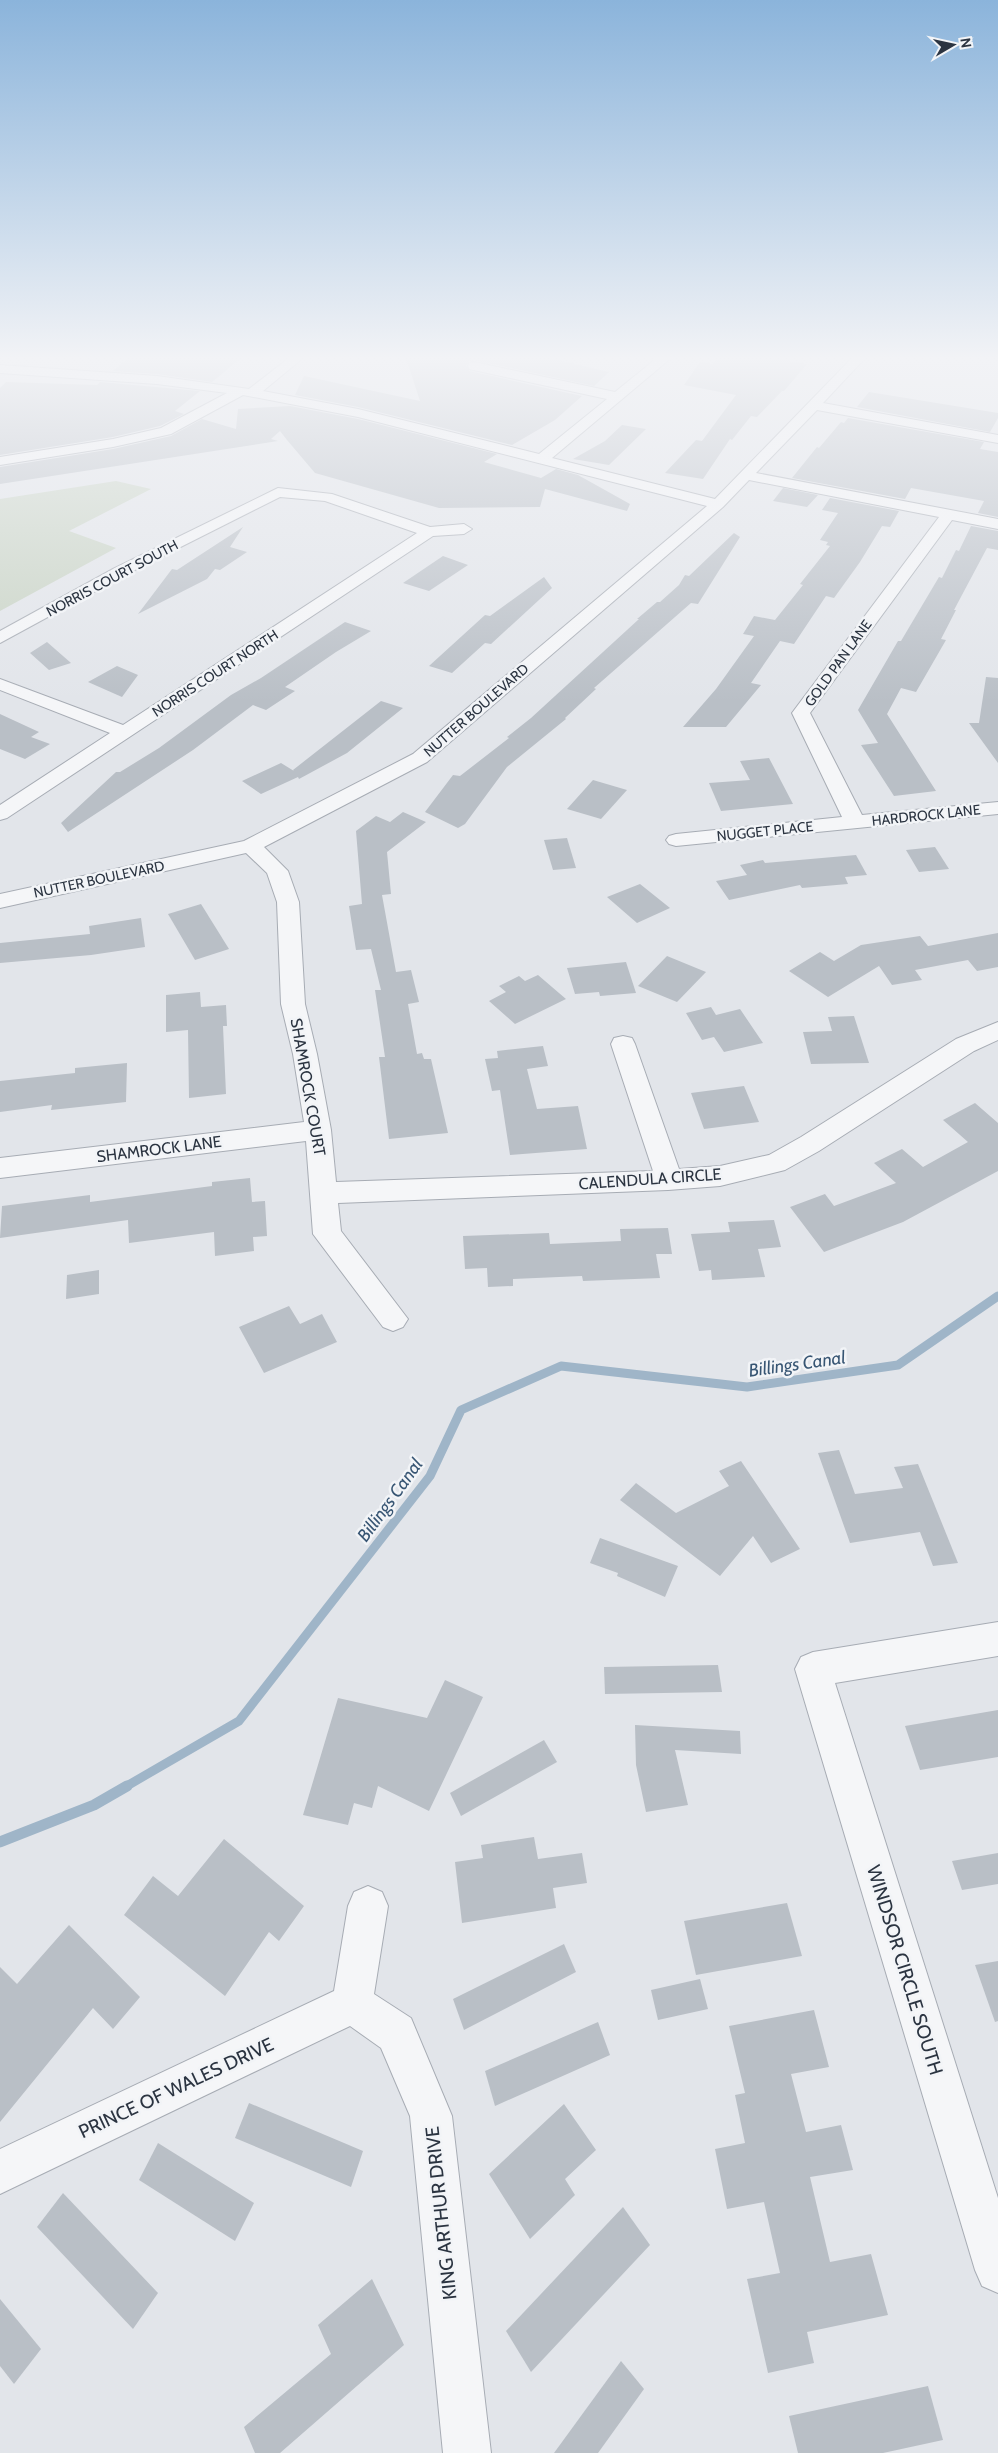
<svg xmlns="http://www.w3.org/2000/svg" width="998" height="2453" font-family="Cabin,sans-serif">
  <style>
    .green { fill: #c8d3c4 }
    .lines { fill: none; stroke-linecap: round; stroke-linejoin: round }
    .stream-far1 { stroke: #9fb5c8; stroke-width: 9 }
    .stream { stroke: #9fb5c8; stroke-width: 11 }
    .building { fill: #b9bfc6 }
    .minor-casing { stroke: #a7acb4; stroke-width: 2 }
    .minor { fill: #f5f6f8; fill-rule: evenodd }
    .labels { text-anchor: middle; dominant-baseline: central; stroke-width: 5; stroke-linejoin: round; paint-order: stroke }
    .far-street-label { font-size: 14px; fill: #2b3441; stroke: #f2f4f7 }
    .street-label { font-size: 16px; fill: #2b3441; stroke: #f2f4f7 }
    .water-label { font-size: 18px; font-style: italic; fill: #375573; stroke: #f2f4f7 }
    .near-street-label { font-size: 19px; fill: #2b3441; stroke: #f2f4f7 }
  </style>
  <rect width="100%" height="100%" fill="#e2e5ea"/>
  <!-- green -->
  <polygon class="green" points="116,481 151,489 69,531 116,548 0,611 0,499"/>
  <g class="lines">
    <!-- stream-far1 -->
    <polyline class="stream-far1" points="125,1787 239,1721 430,1476 461,1410 561,1366 747,1387 898,1365 998,1296"/>
    <!-- stream -->
    <polyline class="stream" points="0,1842 94,1805 127,1786"/>
  </g>
  <!-- building -->
  <g class="building">
    <polygon points="128,358 241,358 212,382 157,374 113,371"/>
    <polygon points="406,358 549,358 609,372 594,386 474,360 469,361 466,365 469,371 582,396 555,420 512,445 358,407 295,395 304,376 420,401"/>
    <polygon points="718,358 769,358 807,364 784,391 782,391 757,417 751,416 732,440 730,439 703,479 665,473 696,440 702,441 736,395 684,385 700,362 713,364"/>
    <polygon points="6,382 97,385 100,382 200,391 175,411 184,414 160,426 113,437 0,455 0,388"/>
    <polygon points="869,392 998,413 998,418 990,432 857,407"/>
    <polygon points="290,406 358,419 497,454 484,462 541,478 556,469 578,475 630,504 627,511 545,489 540,507 439,508 315,473 287,440 290,439 287,440 280,431 271,439 278,441 0,484 0,467 113,449 171,436 202,419 236,429 238,409"/>
    <polygon points="848,418 984,442 980,449 998,452 998,517 978,513 984,501 911,488 905,499 792,478 817,447 819,448 841,422 844,423"/>
    <polygon points="622,425 646,429 609,465 573,459 605,441"/>
    <polygon points="783,488 818,495 807,507 773,501"/>
    <polygon points="830,498 899,511 890,527 882,526 860,562 834,598 826,596 794,644 780,641 751,683 761,685 726,727 683,727 716,689 754,636 743,634 754,616 775,620 803,585 800,584 830,546 826,545 828,542 820,540 838,513 822,510"/>
    <polygon points="971,526 998,531 998,550 987,548 954,610 956,610 941,639 946,640 916,692 901,688 887,714 936,791 894,796 861,745 878,743 858,710 898,641 901,641 939,577 942,578 956,550 959,551"/>
    <polygon points="243,527 230,547 247,552 220,570 215,569 207,579 138,614 172,569 177,570"/>
    <polygon points="734,533 740,537 698,604 691,603 594,688 596,689 565,718 566,719 507,767 465,824 458,828 425,812 453,775 460,776 509,738 507,737 531,718 639,619 637,619 657,602 660,602 679,585 685,575 689,576"/>
    <polygon points="443,556 468,565 429,591 403,583"/>
    <polygon points="544,577 552,588 491,644 485,643 452,673 429,666 485,615 490,616"/>
    <polygon points="345,622 371,631 336,652 285,687 295,691 266,710 253,705 193,750 68,832 61,823 116,772 120,772 159,748 231,695 261,678"/>
    <polygon points="47,642 71,663 49,670 30,653"/>
    <polygon points="117,666 138,675 122,697 88,682"/>
    <polygon points="986,677 998,678 998,763 969,723 979,723"/>
    <polygon points="381,701 403,708 347,753 299,779 298,777 261,794 242,781 281,763 294,771 293,770"/>
    <polygon points="0,714 39,732 31,737 50,744 25,759 0,749"/>
    <polygon points="769,758 793,804 721,811 709,783 750,780 740,761"/>
    <polygon points="593,780 627,790 601,819 567,809"/>
    <polygon points="403,812 426,822 387,852 391,894 382,895 396,972 411,970 419,1002 408,1004 417,1054 422,1053 424,1059 431,1059 448,1133 389,1139 379,1057 385,1057 375,990 381,990 371,949 356,950 349,906 362,904 356,831 376,816 390,822"/>
    <polygon points="567,838 576,868 553,870 544,840"/>
    <polygon points="935,847 949,869 919,872 906,850"/>
    <polygon points="856,855 867,875 845,877 848,884 802,888 800,885 729,900 716,881 747,875 740,865 763,860 765,863"/>
    <polygon points="640,884 670,908 637,923 607,897"/>
    <polygon points="201,904 229,949 195,960 168,914"/>
    <polygon points="141,918 145,947 91,955 0,963 0,943 90,934 89,926"/>
    <polygon points="998,933 998,967 977,971 968,960 915,970 922,980 892,985 879,966 828,997 789,971 820,952 834,961 861,945 920,936 928,946"/>
    <polygon points="667,956 706,972 677,1002 638,986"/>
    <polygon points="626,962 636,993 600,996 599,992 575,994 567,968"/>
    <polygon points="538,975 566,999 515,1024 489,1001 506,992 499,986 519,976 525,981"/>
    <polygon points="200,992 201,1007 226,1005 227,1026 223,1026 226,1094 189,1098 188,1030 166,1032 166,995"/>
    <polygon points="711,1007 716,1015 740,1009 763,1043 724,1052 714,1037 702,1040 686,1013"/>
    <polygon points="854,1016 869,1063 811,1064 803,1032 832,1031 828,1017"/>
    <polygon points="543,1046 548,1066 527,1069 537,1109 578,1106 587,1149 510,1155 500,1090 492,1091 485,1059 498,1058 497,1051"/>
    <polygon points="127,1063 126,1102 51,1110 52,1105 0,1112 0,1081 75,1073 75,1068"/>
    <polygon points="744,1086 759,1122 704,1129 691,1093"/>
    <polygon points="975,1103 998,1123 998,1171 903,1222 824,1252 790,1207 825,1194 834,1206 896,1183 874,1163 902,1149 923,1167 968,1142 943,1120"/>
    <polygon points="250,1178 252,1202 265,1201 267,1236 253,1237 254,1251 215,1256 214,1232 129,1243 128,1220 0,1238 2,1206 90,1195 90,1202 212,1186 212,1182"/>
    <polygon points="774,1220 781,1247 758,1249 765,1277 712,1280 711,1270 699,1271 691,1234 730,1232 728,1222"/>
    <polygon points="668,1228 672,1254 656,1254 660,1278 583,1281 582,1276 513,1279 513,1286 488,1287 487,1268 465,1269 463,1236 549,1233 550,1244 621,1241 620,1229"/>
    <polygon points="99,1270 99,1294 66,1299 67,1275"/>
    <polygon points="289,1306 300,1324 322,1314 337,1342 264,1373 239,1327"/>
    <polygon points="839,1450 855,1494 903,1488 894,1467 918,1464 958,1563 933,1566 920,1532 850,1543 818,1453"/>
    <polygon points="741,1461 800,1549 771,1563 753,1536 720,1576 620,1500 636,1483 676,1513 729,1486 719,1471"/>
    <polygon points="600,1538 678,1566 665,1597 617,1576 618,1573 590,1563"/>
    <polygon points="718,1665 722,1692 605,1694 604,1667"/>
    <polygon points="445,1680 483,1697 429,1811 378,1786 372,1808 354,1803 348,1825 303,1815 338,1698 427,1718"/>
    <polygon points="998,1710 998,1757 920,1770 905,1726"/>
    <polygon points="635,1725 740,1731 741,1754 675,1750 688,1805 646,1812 636,1765"/>
    <polygon points="544,1740 557,1762 461,1816 450,1793"/>
    <polygon points="534,1837 538,1859 582,1853 587,1883 553,1888 556,1908 462,1923 455,1862 483,1858 481,1845"/>
    <polygon points="224,1839 304,1906 279,1941 269,1932 225,1996 124,1915 153,1876 178,1896"/>
    <polygon points="998,1853 998,1884 962,1890 952,1861"/>
    <polygon points="787,1903 802,1956 696,1975 684,1921"/>
    <polygon points="69,1925 140,1997 113,2029 93,2008 0,2122 0,1967 17,1984"/>
    <polygon points="564,1944 576,1972 464,2030 453,1999"/>
    <polygon points="998,1961 998,2021 995,2022 975,1965"/>
    <polygon points="700,1979 708,2009 658,2020 651,1990"/>
    <polygon points="814,2010 829,2067 791,2074 806,2132 841,2125 853,2170 810,2177 830,2262 871,2254 888,2315 807,2332 814,2363 768,2373 747,2279 780,2273 764,2202 727,2209 715,2149 745,2143 735,2095 745,2093 729,2026"/>
    <polygon points="598,2022 610,2055 495,2106 485,2071"/>
    <polygon points="249,2103 363,2151 351,2187 235,2138"/>
    <polygon points="564,2104 596,2150 565,2179 575,2195 530,2239 489,2174"/>
    <polygon points="158,2143 254,2203 235,2241 139,2180"/>
    <polygon points="63,2193 158,2293 133,2329 37,2227"/>
    <polygon points="623,2207 650,2245 531,2372 506,2331"/>
    <polygon points="372,2279 404,2345 280,2453 255,2453 244,2427 331,2354 318,2325"/>
    <polygon points="0,2299 41,2349 14,2384 0,2366"/>
    <polygon points="621,2361 644,2389 598,2453 554,2453"/>
    <polygon points="928,2386 943,2440 883,2453 798,2453 789,2416"/>
  </g>
  <g class="lines">
    <!-- minor casing -->
    <g class="minor-casing">
      <g id="minor">
        <polygon points="289,358 303,358 263,391 358,409 539,454 607,399 469,369 468,366 469,363 474,362 615,392 657,358 671,358 552,458 715,499 852,358 865,358 823,403 998,435 998,443 817,410 756,473 998,519 998,529 952,520 810,713 862,815 998,802 998,814 676,846 669,844 666,840 669,836 676,834 842,817 792,713 939,517 749,480 723,507 427,762 264,847 288,871 299,902 305,1004 317,1054 331,1130 336,1182 653,1171 611,1044 614,1038 623,1036 632,1038 635,1044 679,1169 720,1166 769,1155 801,1137 956,1039 998,1022 998,1040 974,1051 819,1151 785,1170 720,1186 668,1190 338,1203 341,1231 408,1319 403,1327 393,1331 383,1327 313,1234 306,1141 0,1178 0,1158 304,1122 293,1054 281,1004 277,902 267,873 246,853 0,908 0,894 244,841 413,754 707,506 358,417 243,395 171,434 113,447 0,465 0,457 113,439 161,428 227,393 157,384 0,373 0,365 157,376 249,389"/>
        <polygon points="278,488 332,494 430,527 464,524 472,529 464,534 433,536 7,818 0,820 0,805 110,733 0,690 0,679 123,725 417,533 325,501 280,497 125,575 0,643 0,631 113,569"/>
        <polygon points="998,1622 998,1656 835,1683 998,2198 998,2293 982,2286 975,2270 795,1669 801,1657 813,1652"/>
        <polygon points="368,1886 382,1892 388,1906 374,1994 411,2018 452,2116 491,2453 443,2453 410,2116 381,2048 350,2026 0,2194 0,2149 334,1991 348,1906 354,1892"/>
      </g>
    </g>
    <!-- minor -->
    <use href="#minor" class="minor"/>
  </g>
  <!-- sky -->
  <linearGradient id="sky" x2="0" y2="1"><stop stop-color="#8bb4db"/><stop offset="0.51" stop-color="#f2f3f6"/><stop offset="1" stop-color="#f2f3f6" stop-opacity="0"/></linearGradient>
  <rect width="998" height="702" fill="url(#sky)"/>
  <g class="labels">
    <!-- far-street labels -->
    <g class="far-street-label">
      <text transform="translate(112 578) rotate(-28)">NORRIS COURT SOUTH</text>
      <text transform="translate(838 663) rotate(-54)">GOLD PAN LANE</text>
      <text transform="translate(215 673) rotate(-33)">NORRIS COURT NORTH</text>
      <text transform="translate(476 710) rotate(-41)">NUTTER BOULEVARD</text>
      <text transform="translate(926 815) rotate(-6)">HARDROCK LANE</text>
      <text transform="translate(765 831) rotate(-6)">NUGGET PLACE</text>
      <text transform="translate(99 879) rotate(-12)">NUTTER BOULEVARD</text>
    </g>
    <!-- street labels -->
    <g class="street-label">
      <text transform="translate(308 1087) rotate(80)">SHAMROCK COURT</text>
      <text transform="translate(159 1149) rotate(-7)">SHAMROCK LANE</text>
      <text transform="translate(650 1179) rotate(-4)">CALENDULA CIRCLE</text>
    </g>
    <!-- water labels -->
    <g class="water-label">
      <text transform="translate(797 1364) rotate(-8)">Billings Canal</text>
      <text transform="translate(390 1500) rotate(-54)">Billings Canal</text>
    </g>
    <!-- near-street labels -->
    <g class="near-street-label">
      <text transform="translate(905 1970) rotate(73)">WINDSOR CIRCLE SOUTH</text>
      <text transform="translate(176 2088) rotate(-25)">PRINCE OF WALES DRIVE</text>
      <text transform="translate(441 2213) rotate(-96)">KING ARTHUR DRIVE</text>
    </g>
  </g>
  <!-- north arrow -->
  <g transform="translate(953 45) rotate(81)" stroke="#f2f4f7" stroke-width="4" paint-order="stroke">
  <path d="M0-4L9 19L0 12L-9 19Z" fill="#2b3441"/>
  <text y="-8" font-size="14" font-weight="bold" text-anchor="middle" fill="#2b3441">N</text>
  </g>
</svg>
